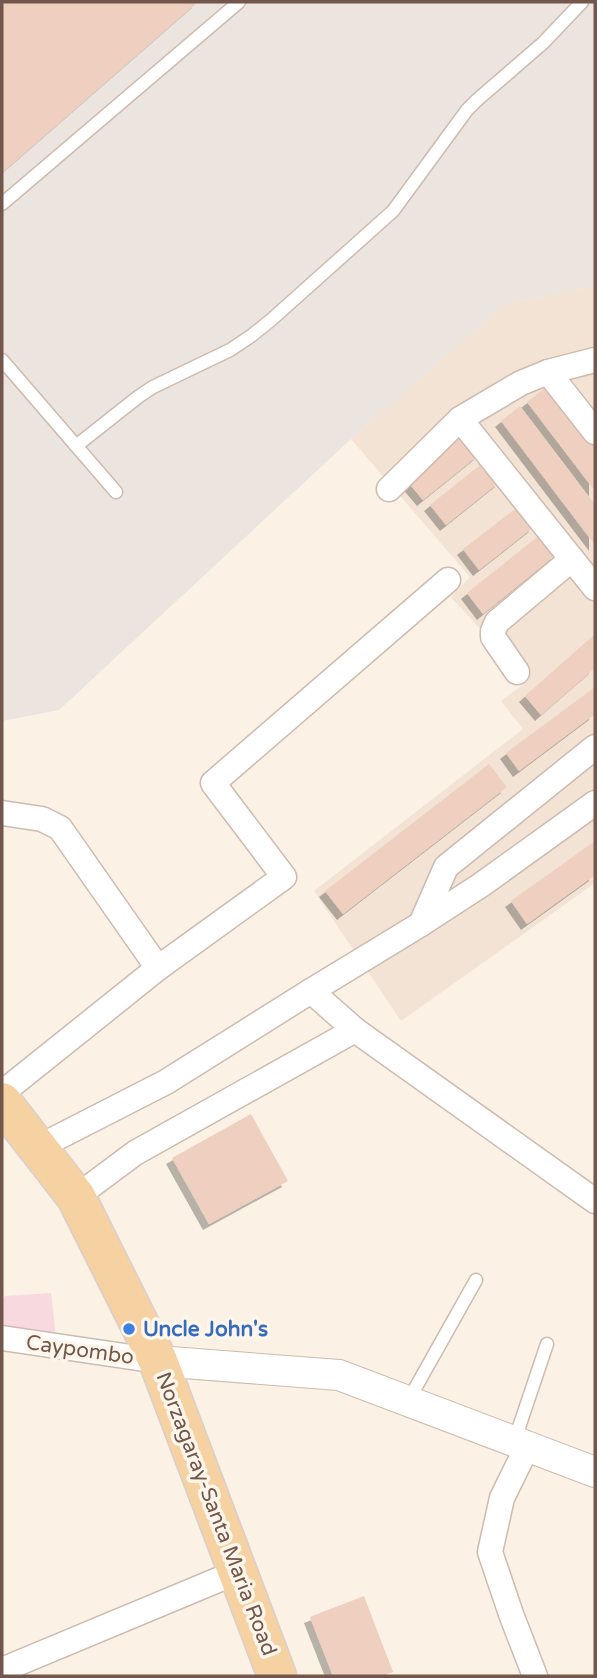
<svg xmlns="http://www.w3.org/2000/svg" width="597" height="1678" font-family="'Varela Round',sans-serif">
  <style>
    .residential { fill: #f2e3d4 }
    .industrial { fill: #ebe4df }
    .medical { fill: #f8d9df }
    .building { fill: #efcfbf; filter: url(#shadow) }
    .lines { fill: none; stroke-linecap: round; stroke-linejoin: round }
    .service-casing { stroke: #cebbaf; stroke-width: 15 }
    .minor-casing { stroke: #cebbaf; stroke-width: 27 }
    .tertiary-casing { stroke: #cebbaf; stroke-width: 32 }
    .primary-casing { stroke: #d8d0cd; stroke-width: 41 }
    .service { stroke: #fff; stroke-width: 12 }
    .minor { stroke: #fff; stroke-width: 24 }
    .tertiary { stroke: #fff; stroke-width: 30 }
    .primary { stroke: #f6d1a1; stroke-width: 38 }
    .shop-dot { fill: #3f7fe0; stroke: #fef6eb; stroke-width: 2.5 }
    .labels { text-anchor: middle; dominant-baseline: central; stroke-width: 7; stroke-linejoin: round; paint-order: stroke }
    .shop-label { font-size: 21px; font-weight: bold; fill: #366cbe; stroke: #fef6eb; text-anchor: start }
    .street-label { font-size: 21px; fill: #73574c; stroke: #fef6eb }
  </style>
  <defs>
    <filter id="shadow"><feDropShadow dx="-6" dy="6" stdDeviation="0" flood-color="#0004"/></filter>
  </defs>
  <rect width="100%" height="100%" fill="#fbf1e5"/>
  <!-- residential -->
  <polygon class="residential" points="595,286 595,883 401,1021 314,891 523,729 501,701 528,681 451,597 470,577 351,439 506,304"/>
  <!-- industrial -->
  <polygon class="industrial" points="2,2 595,2 595,286 506,304 351,439 59,710 2,721"/>
  <!-- medical -->
  <polygon class="medical" points="51,1293 56,1338 2,1337 2,1300 5,1296"/>
  <!-- building -->
  <g class="building">
    <polygon points="2,2 198,2 2,173"/>
    <polygon points="549,385 595,446 595,491 527,402"/>
    <polygon points="520,406 595,505 595,545 501,421"/>
    <polygon points="464,434 480,454 423,500 407,481"/>
    <polygon points="485,461 501,481 446,525 430,505"/>
    <polygon points="519,506 535,526 479,570 463,549"/>
    <polygon points="541,534 557,554 483,614 467,593"/>
    <polygon points="595,634 595,668 541,715 525,696"/>
    <polygon points="595,687 595,714 519,771 506,753"/>
    <polygon points="489,764 507,787 343,914 325,891"/>
    <polygon points="595,841 595,875 527,924 511,901"/>
    <polygon points="251,1114 288,1181 209,1224 172,1158"/>
    <polygon points="364,1596 393,1672 383,1676 333,1676 310,1617"/>
  </g>
  <g class="lines">
    <!-- service casing -->
    <g class="service-casing">
      <g id="service">
        <polyline points="2,204 239,2"/>
        <polyline points="2,360 116,492"/>
        <polyline points="76,446 138,397 153,387 230,350 251,336 271,320 393,211 467,110 477,100 543,43 582,2"/>
        <polyline points="408,1401 476,1280"/>
        <polyline points="514,1442 547,1344"/>
      </g>
    </g>
    <!-- minor casing -->
    <g class="minor-casing">
      <g id="minor">
        <polyline points="548,372 595,432"/>
        <polyline points="460,419 595,588"/>
        <polyline points="389,489 460,419 521,383 548,372 595,360"/>
        <polyline points="517,672 493,637 493,631 497,622 572,559"/>
        <polyline points="2,813 42,819 60,828 158,968"/>
        <polyline points="421,924 446,867 595,747"/>
        <polyline points="311,991 355,1030 595,1201"/>
        <polyline points="2,1093 158,968 284,877 213,783 448,580"/>
        <polyline points="37,1148 166,1082 311,991 421,924 481,885 595,803"/>
        <polyline points="76,1197 135,1153 355,1030"/>
        <polyline points="2,1338 158,1361"/>
        <polyline points="527,1447 502,1498 490,1552 511,1614 535,1676"/>
        <polyline points="2,1670 237,1572"/>
      </g>
    </g>
    <!-- tertiary casing -->
    <g class="tertiary-casing">
      <polyline id="tertiary" points="158,1361 339,1375 595,1472"/>
    </g>
    <!-- primary casing -->
    <g class="primary-casing">
      <polyline id="primary" points="2,1102 76,1197 158,1361 277,1676"/>
    </g>
    <!-- service -->
    <use href="#service" class="service"/>
    <!-- minor -->
    <use href="#minor" class="minor"/>
    <!-- tertiary -->
    <use href="#tertiary" class="tertiary"/>
    <!-- primary -->
    <use href="#primary" class="primary"/>
  </g>
  <!-- markers -->
  <circle class="shop-dot" cx="129" cy="1329" r="7"/>
  <g class="labels">
    <!-- shop labels -->
    <g class="shop-label">
      <text x="143" y="1329">Uncle John's</text>
    </g>
    <!-- street labels -->
    <g class="street-label">
      <text transform="translate(80 1350) rotate(8)">Caypombo</text>
      <text transform="translate(216 1514) rotate(69)">Norzagaray-Santa Maria Road</text>
    </g>
  </g>
  <!-- border -->
  <rect width="597" height="1678" fill="none" stroke="#73574c" stroke-width="7"/>
</svg>
